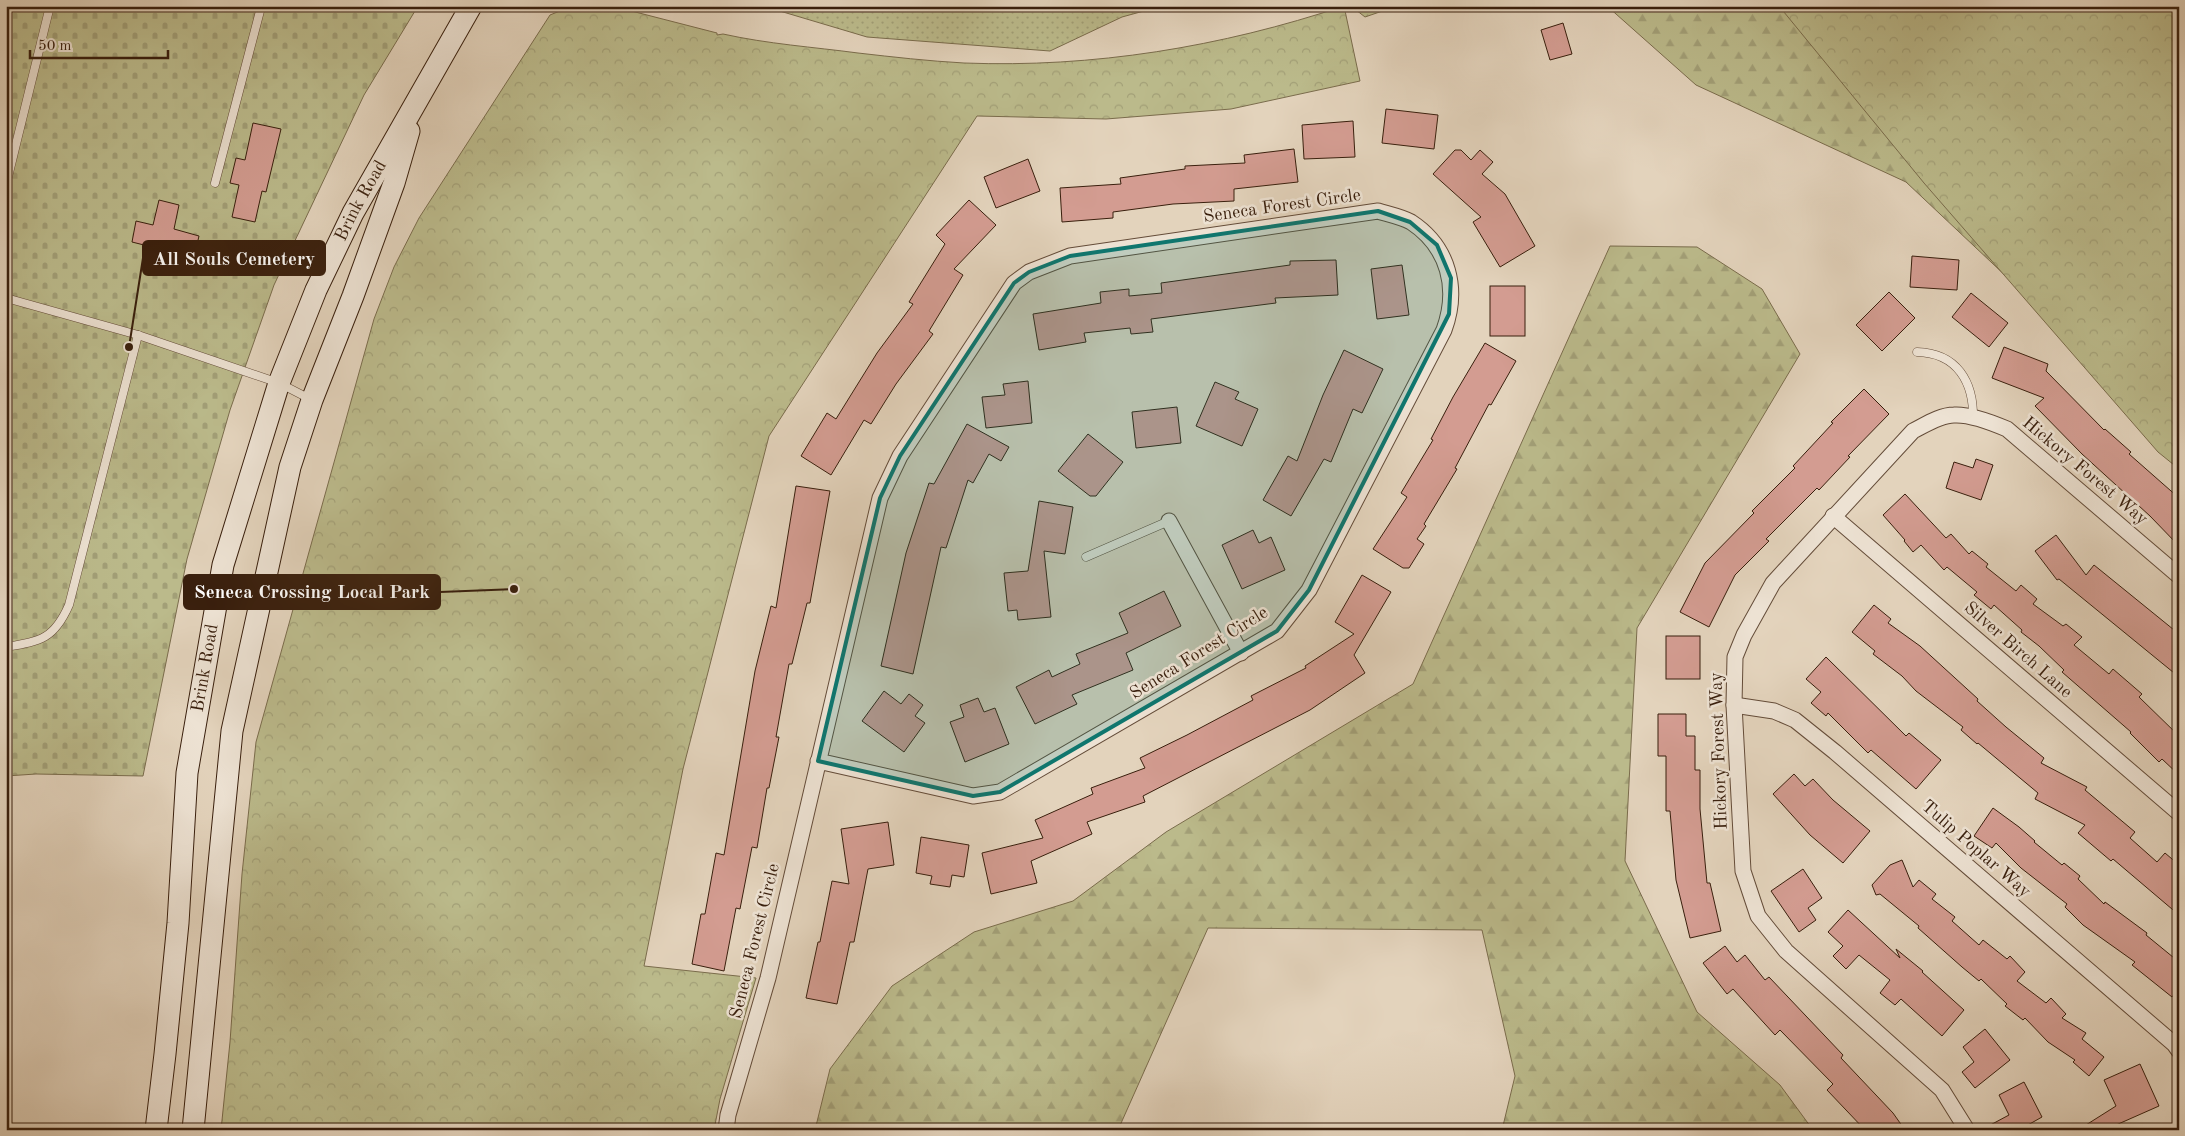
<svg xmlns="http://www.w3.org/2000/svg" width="2185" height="1136" font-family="'Old Standard TT',serif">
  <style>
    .grass { fill: url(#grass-dots); stroke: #7a6c4c }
    .forest { fill: url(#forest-firs); stroke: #7a6c4c }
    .cemetery { fill: url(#cemetery-stones); stroke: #7a6c4c }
    .park { fill: url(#park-crowns); stroke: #7a6c4c }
    .building { fill: #d39c91; stroke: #391f0d }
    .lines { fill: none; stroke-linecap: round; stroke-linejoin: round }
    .lane-casing { stroke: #644c39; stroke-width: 9 }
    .street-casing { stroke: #644c39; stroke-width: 17 }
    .secondary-casing { stroke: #391f0d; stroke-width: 23 }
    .lane { stroke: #ede2d3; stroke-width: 8 }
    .street { stroke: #ede2d3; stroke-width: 15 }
    .secondary { stroke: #ede2d3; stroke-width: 21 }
    .marked { fill: #0f766e; fill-opacity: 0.2; stroke: #0f766e; stroke-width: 4; stroke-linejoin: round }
    .labels { text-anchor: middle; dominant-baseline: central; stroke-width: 5; stroke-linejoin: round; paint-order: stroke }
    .street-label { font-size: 18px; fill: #391f0d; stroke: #ede2d3 }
    .leader { fill: none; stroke: #391f0d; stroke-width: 2 }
    .callout-dot { fill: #391f0d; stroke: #ede2d3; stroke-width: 2 }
    .callout { fill: #391f0d; stroke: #391f0d; stroke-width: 2 }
    .callout-label { font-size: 19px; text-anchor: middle; font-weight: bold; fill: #fff }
  </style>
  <defs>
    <pattern id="grass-dots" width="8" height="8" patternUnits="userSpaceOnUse" patternTransform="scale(1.25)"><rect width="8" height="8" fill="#bbba8b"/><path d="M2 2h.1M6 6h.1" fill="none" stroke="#a29f77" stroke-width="1.8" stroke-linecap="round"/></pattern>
    <pattern id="forest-firs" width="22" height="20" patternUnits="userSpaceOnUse" patternTransform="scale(1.25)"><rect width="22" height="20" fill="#bbba8b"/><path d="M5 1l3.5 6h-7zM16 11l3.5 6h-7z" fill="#a29f77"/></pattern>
    <pattern id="cemetery-stones" width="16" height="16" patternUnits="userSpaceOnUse" patternTransform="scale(1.25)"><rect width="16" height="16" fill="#bbba8b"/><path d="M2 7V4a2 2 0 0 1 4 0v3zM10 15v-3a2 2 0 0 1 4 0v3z" fill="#a29f77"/></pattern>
    <pattern id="park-crowns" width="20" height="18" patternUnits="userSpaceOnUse" patternTransform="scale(1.25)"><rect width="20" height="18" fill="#bbba8b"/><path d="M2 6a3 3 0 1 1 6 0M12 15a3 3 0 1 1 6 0" fill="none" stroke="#a29f77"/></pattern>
  </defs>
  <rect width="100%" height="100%" fill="#e3d3bc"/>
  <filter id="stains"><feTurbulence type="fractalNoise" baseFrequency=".004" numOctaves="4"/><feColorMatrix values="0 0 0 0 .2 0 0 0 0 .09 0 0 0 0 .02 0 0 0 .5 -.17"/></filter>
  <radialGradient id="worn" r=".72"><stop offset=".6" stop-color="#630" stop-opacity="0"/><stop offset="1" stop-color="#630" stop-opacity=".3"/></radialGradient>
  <!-- grass -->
  <polygon class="grass" points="763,6 1162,6 1122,17 1050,51 867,37"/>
  <!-- forest -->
  <g class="forest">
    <polygon points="1351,6 1397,6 1365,17"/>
    <polygon points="1607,6 2179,6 2179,439 1906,182 1696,85"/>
    <polygon points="1610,246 1697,247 1762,289 1800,354 1637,628 1625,861 1697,1012 1780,1085 1813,1130 1502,1130 1515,1076 1482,930 1208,928 1118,1130 815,1130 830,1069 892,986 974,932 1073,901 1166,832 1413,684"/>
  </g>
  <!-- cemetery -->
  <polygon class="cemetery" points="6,6 418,6 364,95 274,285 230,410 187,559 143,776 36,774 6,776"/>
  <!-- park -->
  <g class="park">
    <path d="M 572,6 L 612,6 L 717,33 L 717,35 L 723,34 C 768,44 813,47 858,53 C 893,57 928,61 964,63 C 1093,68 1221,47 1344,6 L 1360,81 L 1231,109 L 1106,119 L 977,116 L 769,436 L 683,769 L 644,966 L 756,978 L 720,1099 L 714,1130 L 221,1130 L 230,1042 L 242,874 L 256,742 L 374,319 L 394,267 L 419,218 L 550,15 Z"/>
    <polygon points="1779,6 2179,6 2179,469 2158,452 1924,183"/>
  </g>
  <!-- building -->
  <g class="building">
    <polygon points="1563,23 1572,54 1550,60 1541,30"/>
    <polygon points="1386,109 1438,115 1434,149 1382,143"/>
    <polygon points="1353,121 1355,157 1304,159 1302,125"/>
    <polygon points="253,123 281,129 266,192 262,191 255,222 232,217 239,185 230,183 236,158 245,160"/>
    <polygon points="1294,149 1298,182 1234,189 1234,201 1173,204 1113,212 1113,218 1062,222 1060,188 1121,184 1120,178 1185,169 1185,166 1245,163 1244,155"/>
    <polygon points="1455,150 1461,150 1471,160 1480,150 1493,162 1482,174 1505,194 1535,246 1500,267 1473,222 1481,217 1433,174"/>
    <polygon points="1028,159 1040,191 996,208 984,177"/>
    <polygon points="159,200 179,205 174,229 199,236 194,257 169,251 167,258 146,253 148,246 132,242 136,221 153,225"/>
    <polygon points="969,200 996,225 954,269 963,275 929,331 933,334 896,384 871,424 864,420 831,475 801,456 827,413 836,419 877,353 913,304 909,302 945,244 936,235"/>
    <polygon points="1912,256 1959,260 1957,290 1910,287"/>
    <polygon points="1336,260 1338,295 1275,298 1276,303 1151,319 1153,332 1131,334 1130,328 1084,333 1086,342 1039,350 1033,314 1101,303 1100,292 1129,289 1129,296 1162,293 1161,283 1290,265 1290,261"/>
    <polygon points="1402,265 1409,315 1377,319 1371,269"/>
    <rect x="1490" y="286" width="35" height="50"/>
    <polygon points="1889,292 1915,318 1882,351 1856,325"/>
    <polygon points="1971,293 2008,323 1989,347 1952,317"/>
    <polygon points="1485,343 1516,361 1491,405 1489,404 1455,468 1457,469 1424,524 1426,526 1417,539 1424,544 1409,568 1403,568 1373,549 1407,497 1401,493 1433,440 1431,439 1453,397"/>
    <polygon points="2004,347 2048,364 2046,371 2104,430 2105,429 2131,452 2129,454 2179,498 2179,546 2150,516 2082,454 2035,406 2044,398 1992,378"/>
    <polygon points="1344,350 1383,369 1362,413 1353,409 1331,462 1324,459 1291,516 1263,500 1288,456 1297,461 1323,395"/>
    <polygon points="1028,381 1032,423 986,428 982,397 1005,395 1003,384"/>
    <polygon points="1215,382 1239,392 1235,399 1258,409 1242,446 1196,426"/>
    <polygon points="1864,389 1889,414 1848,456 1850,457 1819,490 1817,488 1766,539 1769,541 1735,575 1709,627 1680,612 1705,563 1754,513 1752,511 1795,468 1793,466 1833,423 1831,422"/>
    <polygon points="1177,407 1181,443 1136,448 1132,412"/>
    <polygon points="967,424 1009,447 1001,461 989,454 973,483 968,480 946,548 941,547 913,674 881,666 906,553 929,483 934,484"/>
    <polygon points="1088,434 1123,462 1096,496 1090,496 1058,471"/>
    <polygon points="1976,459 1993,465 1981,500 1946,488 1954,462 1973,468"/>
    <polygon points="796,486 830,491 810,603 807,603 792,664 789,664 776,737 779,737 769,788 767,788 757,848 752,847 740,909 736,908 724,971 692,964 701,914 705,914 716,853 724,855 755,671 771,606 776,608"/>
    <polygon points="1905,494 1946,538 1951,534 1969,554 1972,551 1988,564 1986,567 2016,591 2021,585 2037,599 2033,604 2063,626 2066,624 2082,637 2074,645 2109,674 2113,669 2142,694 2139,697 2179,736 2179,775 2162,759 2159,762 2130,733 2131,732 2062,672 2064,670 2039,646 2021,632 2022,630 1994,605 1991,609 1974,595 1977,592 1947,567 1944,570 1921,545 1913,552 1904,541 1905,540 1883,515"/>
    <polygon points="1039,501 1073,507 1065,554 1044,551 1051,617 1018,620 1017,610 1008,611 1004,573 1028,571"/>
    <polygon points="1253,530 1259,543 1271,537 1285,570 1242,589 1222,545"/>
    <polygon points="2056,535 2086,575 2094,565 2179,634 2179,677 2059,579 2057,580 2035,551"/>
    <polygon points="1362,575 1391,592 1354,655 1365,673 1310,710 1143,796 1145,802 1087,822 1092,834 1031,861 1037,883 991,894 982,853 1043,838 1035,820 1093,794 1091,788 1145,768 1140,758 1187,735 1253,700 1251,696 1306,668 1305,666 1354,634 1335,622"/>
    <polygon points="1164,591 1181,626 1126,653 1133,670 1072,695 1077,704 1035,724 1016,687 1049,670 1052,677 1080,664 1076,654 1128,633 1119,613"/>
    <polygon points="1874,605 1891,619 1888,623 1920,646 1978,699 1977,701 2006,727 2044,758 2041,763 2087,787 2085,790 2135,832 2130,838 2157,862 2165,853 2179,865 2179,915 2113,859 2111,861 2078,833 2085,825 2035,799 2038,793 1978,743 1977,744 1961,730 1963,727 1916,691 1902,676 1873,654 1875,651 1852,632"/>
    <rect x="1666" y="636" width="34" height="43"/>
    <polygon points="1826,657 1906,736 1909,733 1941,760 1916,789 1871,750 1868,753 1828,713 1826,716 1811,703 1821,692 1806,679"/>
    <polygon points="884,691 901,704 909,694 923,705 915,716 925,723 904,752 862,721"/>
    <polygon points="978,698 984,712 995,708 1009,744 965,762 950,722 964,717 960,705"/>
    <polygon points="1658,714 1686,714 1686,736 1695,736 1695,770 1700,770 1700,809 1707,883 1710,883 1721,931 1690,938 1676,880 1670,811 1666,811 1666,756 1658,756"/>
    <polygon points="1794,774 1805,786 1813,779 1833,800 1870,831 1843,863 1810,835 1773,794"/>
    <polygon points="1993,808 2019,827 2035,841 2034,842 2062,865 2064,863 2080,876 2078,879 2104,904 2105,902 2147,933 2146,935 2179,962 2179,988 2172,997 2132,965 2135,962 2083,925 2065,907 2067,904 2021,868 1996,843 1992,848 1974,836"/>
    <polygon points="888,822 894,865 868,869 854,942 850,942 837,1004 806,998 818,942 820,942 832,881 849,884 841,829"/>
    <polygon points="921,837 969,845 964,877 952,875 950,887 930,884 932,876 916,873"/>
    <polygon points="1902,860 1913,887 1919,880 1936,894 1932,899 1955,917 1952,921 1979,945 1983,940 2007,959 2010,956 2025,972 2017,981 2046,1003 2051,998 2066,1014 2062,1018 2086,1033 2082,1039 2104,1057 2089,1076 2073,1062 2075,1060 2048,1042 2025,1018 2023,1020 2005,1006 2007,1004 1981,979 1979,981 1962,967 1918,928 1919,926 1880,894 1876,895 1872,885 1890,865"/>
    <polygon points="1803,869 1822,898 1808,908 1816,920 1799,932 1771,891"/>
    <polygon points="1848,910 1900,958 1896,949 1923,971 1922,972 1964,1010 1942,1036 1901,999 1895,1005 1880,993 1890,980 1859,955 1846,969 1833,956 1843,946 1828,932"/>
    <polygon points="1725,946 1737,962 1745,955 1765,980 1769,977 1843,1055 1841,1058 1893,1113 1905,1130 1865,1130 1827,1090 1833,1084 1780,1030 1775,1035 1733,989 1727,994 1703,963"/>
    <polygon points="1985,1029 2010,1060 1975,1088 1962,1072 1974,1062 1963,1047"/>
    <polygon points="2140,1064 2159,1106 2116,1125 2118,1130 2078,1130 2116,1106 2104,1080"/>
    <polygon points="2024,1082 2042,1117 2019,1130 1981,1130 2009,1115 1999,1095"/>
  </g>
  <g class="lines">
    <!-- lane casing -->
    <g class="lane-casing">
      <g id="lane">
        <polyline points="215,183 260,11 256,6"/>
        <polyline points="6,185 50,6"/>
        <polyline points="6,298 138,335 279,383 310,399"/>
        <path d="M 1917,352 C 1957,353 1974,382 1973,419"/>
        <polyline points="1086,557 1169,521"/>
        <path d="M 6,647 C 41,641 54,639 69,605 L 138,335"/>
      </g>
    </g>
    <!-- street casing -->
    <g class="street-casing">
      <g id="street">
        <polyline points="1833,516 2179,813"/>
        <polyline points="1169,521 1241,653"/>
        <polyline points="1734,705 1774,711 1795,720 1835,752 2174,1044 2179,1051"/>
        <path d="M 726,1130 L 728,1115 L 768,978 L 880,498 L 900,456 L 1014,283 L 1029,272 L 1070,256 L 1378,211 C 1388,214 1402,217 1411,222 C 1449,247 1459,289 1444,330 L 1309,590 L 1277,631 L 1000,792 L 973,796 L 818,761"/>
        <path d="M 1967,1130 L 1942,1090 L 1786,951 L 1758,916 L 1743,871 L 1734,705 L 1735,657 L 1744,635 L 1773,583 L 1913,431 C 1925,425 1940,415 1954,415 C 1969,414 1993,423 2007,429 L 2179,576"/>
      </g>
    </g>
    <!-- secondary casing -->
    <g class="secondary-casing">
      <g id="secondary">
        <path id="s1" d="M 156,1130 L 165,1054 L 178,923 L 187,773 L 223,565 L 279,383 L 316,290 L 353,213 L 471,6"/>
        <polyline points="193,1130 232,731 290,467 312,400 353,296 394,183 409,131"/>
      </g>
    </g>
    <!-- lane -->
    <use href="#lane" class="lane"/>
    <!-- street -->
    <use href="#street" class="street"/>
    <!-- secondary -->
    <use href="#secondary" class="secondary"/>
  </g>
  <!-- marked area -->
  <path class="marked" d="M 1378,211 L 1410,222 L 1437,245 L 1451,278 L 1449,314 L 1309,590 L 1277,631 L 1000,792 L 973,796 L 818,761 L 880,498 L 900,456 L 1014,283 L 1029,272 L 1070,256 Z"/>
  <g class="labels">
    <!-- street labels -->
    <g class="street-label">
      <text stroke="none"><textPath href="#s1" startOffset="960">Brink Road</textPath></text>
      <text transform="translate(1282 206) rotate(-8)">Seneca Forest Circle</text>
      <text transform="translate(2085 471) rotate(40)">Hickory Forest Way</text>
      <text transform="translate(2018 650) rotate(41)">Silver Birch Lane</text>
      <text transform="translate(1199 653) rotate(-32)">Seneca Forest Circle</text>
      <text stroke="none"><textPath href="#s1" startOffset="465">Brink Road</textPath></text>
      <text transform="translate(1719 751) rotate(-92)">Hickory Forest Way</text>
      <text transform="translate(1976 849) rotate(41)">Tulip Poplar Way</text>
      <text transform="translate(755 941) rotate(-76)">Seneca Forest Circle</text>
    </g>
  </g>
  <!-- callouts -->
  <path class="leader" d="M129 347L143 258M514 589L440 592"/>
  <g class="callout-dot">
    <circle cx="129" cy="347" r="5"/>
    <circle cx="514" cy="589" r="5"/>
  </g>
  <g class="callout">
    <rect x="143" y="241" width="182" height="34" rx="5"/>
    <rect x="184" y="575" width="256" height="34" rx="5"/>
  </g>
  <g class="callout-label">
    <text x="234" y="265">All Souls Cemetery</text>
    <text x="312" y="598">Seneca Crossing Local Park</text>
  </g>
  <!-- margin -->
  <rect width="2185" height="1136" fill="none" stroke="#e3d3bc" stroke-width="25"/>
  <rect x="8" y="8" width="2170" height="1121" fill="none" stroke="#391f0d" stroke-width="2.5"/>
  <rect x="12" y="12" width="2160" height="1111" fill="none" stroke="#391f0d"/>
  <!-- scale -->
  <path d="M30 50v8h138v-8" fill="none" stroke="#391f0d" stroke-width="2.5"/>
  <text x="38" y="50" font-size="15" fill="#391f0d" stroke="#ede2d3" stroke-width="4" paint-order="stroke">50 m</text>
  <rect width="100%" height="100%" filter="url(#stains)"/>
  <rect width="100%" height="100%" fill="url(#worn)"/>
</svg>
